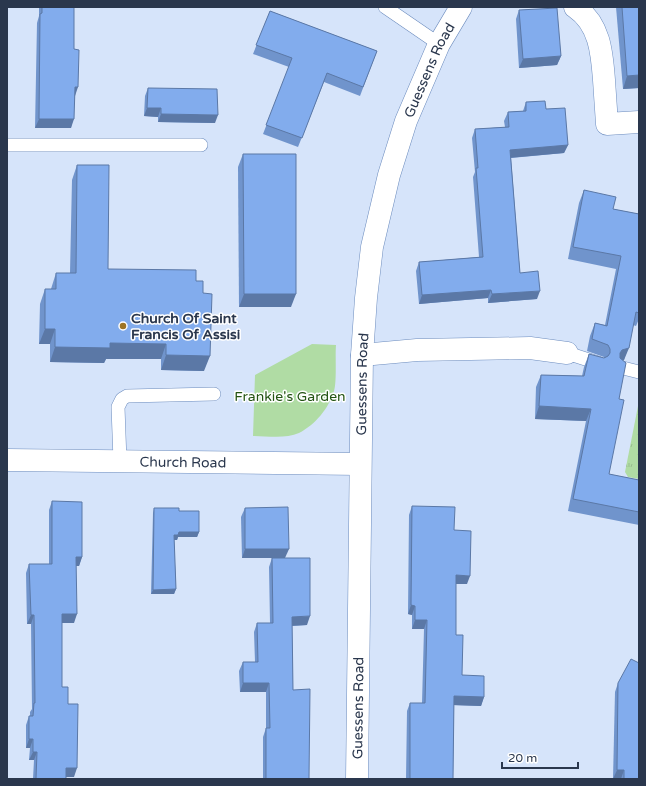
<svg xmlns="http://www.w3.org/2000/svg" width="646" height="786" font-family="'Varela Round',sans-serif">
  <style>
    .grass { fill: url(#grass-tufts) }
    .green { fill: #b0dca4 }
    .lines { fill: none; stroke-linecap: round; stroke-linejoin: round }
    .service-casing { stroke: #6c8cbe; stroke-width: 14 }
    .minor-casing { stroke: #6c8cbe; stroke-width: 23 }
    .service { stroke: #fff; stroke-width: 13 }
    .minor { stroke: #fff; stroke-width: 22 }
    .wall { fill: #7094cc }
    .shaded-wall { fill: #5b78a6 }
    .building { fill: #82aced; stroke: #5b78a6 }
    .poi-dot { fill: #9e7423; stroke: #fff; stroke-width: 1.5 }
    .labels { text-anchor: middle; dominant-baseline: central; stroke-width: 3; stroke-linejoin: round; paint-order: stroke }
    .street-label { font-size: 14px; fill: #2a374d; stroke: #fff }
    .poi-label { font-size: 14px; font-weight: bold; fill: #2a374d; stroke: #fff; text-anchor: start }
    .park-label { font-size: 14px; fill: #235312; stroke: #fff }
  </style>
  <defs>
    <pattern id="grass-tufts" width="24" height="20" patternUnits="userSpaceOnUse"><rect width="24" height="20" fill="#b0dca4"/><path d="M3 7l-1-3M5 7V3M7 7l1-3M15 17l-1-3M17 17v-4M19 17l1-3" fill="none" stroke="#98bd8f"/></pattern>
  </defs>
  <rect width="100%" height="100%" fill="#d6e4fa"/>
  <!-- grass -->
  <polygon class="grass" points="639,401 639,479 628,477 625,472"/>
  <!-- green -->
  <path class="green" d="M 312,344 L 336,345 C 335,357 337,381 334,391 C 329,408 315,425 299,433 C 286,439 267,436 253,436 L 255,375 Z"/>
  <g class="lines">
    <!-- service casing -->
    <g class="service-casing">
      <g id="service">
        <polyline points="385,7 439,44"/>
        <polyline points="7,145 201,145"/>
        <polyline points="567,353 598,363"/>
        <polyline points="623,368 639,372"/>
        <polyline points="120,461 118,407 122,399 127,396 214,394"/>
      </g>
    </g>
    <!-- minor casing -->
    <g class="minor-casing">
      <g id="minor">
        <path d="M 575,7 C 600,24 602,53 604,80 C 605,95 606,109 607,124 L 639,122"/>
        <polyline points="362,355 417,350 530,348 567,353"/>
        <path id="s1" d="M 7,460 L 360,464"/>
        <path id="s2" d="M 357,779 L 362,355 L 366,298 L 372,247 L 389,175 L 406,121 L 439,44 L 461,7"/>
      </g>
    </g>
    <!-- service -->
    <use href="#service" class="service"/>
    <!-- minor -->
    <use href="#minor" class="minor"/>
  </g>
  <!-- wall -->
  <g class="wall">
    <polygon points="39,7 74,7 74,49 75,96 71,128 35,128 37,23 39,16"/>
    <polygon points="616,7 639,7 639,88 623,89"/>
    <polygon points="519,10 561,56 557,65 519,68 516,19"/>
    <polygon points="270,11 377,51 360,96 324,82 298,147 263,134 289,67 253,54"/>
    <polygon points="148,88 215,123 158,122 158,117 144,116 145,96"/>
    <polygon points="526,102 546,109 568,145 564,153 511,158 520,273 537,299 488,303 488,298 419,304 416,271 419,262 479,257 473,177 475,172 472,138 475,129 505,127 504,121 508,112 523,111"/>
    <polygon points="243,154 291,307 239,307 238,167"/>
    <polygon points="77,165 108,269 196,281 204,371 161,370 161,359 106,359 104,363 50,362 50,344 39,344 40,304 45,289 51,289 56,273 70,273 72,180"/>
    <polygon points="584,190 613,209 639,214 639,319 636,326 633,325 624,360 623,361 619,399 609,474 639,480 639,525 568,511 586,421 535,419 536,387 541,375 582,376 584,367 589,354 604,358 604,357 587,351 590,336 595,323 605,325 616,269 568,259 579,203"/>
    <polygon points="52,501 82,557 79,566 76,566 74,623 62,623 62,687 68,704 74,777 66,777 66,779 33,779 34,760 29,760 30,748 26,748 26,725 29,716 30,716 30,712 32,709 31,624 27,624 26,573 29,564 49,564 49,510"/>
    <polygon points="412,506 454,530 467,584 456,584 456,635 462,675 484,697 481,706 454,705 453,779 406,779 407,711 410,703 422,703 424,629 412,629 412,615 408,614 409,515"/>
    <polygon points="154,508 179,511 199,532 197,537 178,537 177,540 174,540 176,589 174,594 151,594 153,513"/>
    <polygon points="245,508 285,558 242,558 241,517"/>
    <polygon points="272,558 307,625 292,626 293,690 309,779 263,779 263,737 266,728 266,692 240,692 239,671 243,662 255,662 254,632 257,623 270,623 269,567"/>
    <polygon points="618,683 639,779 613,779 615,692"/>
  </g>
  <!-- shaded-wall -->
  <g class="shaded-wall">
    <polygon points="561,56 557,65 519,68 523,59"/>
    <polygon points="639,75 639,88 623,89 627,76"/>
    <polygon points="75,87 78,87 75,96 72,96"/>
    <polygon points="147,108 161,108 158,117 144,116"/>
    <polygon points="161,114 218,115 215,123 158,122"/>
    <polygon points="39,119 74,119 71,128 35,128"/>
    <polygon points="568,145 564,153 507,158 510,150"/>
    <polygon points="491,290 488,298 419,304 422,295"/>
    <polygon points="540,291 537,299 488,303 492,294"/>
    <polygon points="244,294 296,294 291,307 239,307"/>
    <polygon points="45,329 55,329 50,344 39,344"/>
    <polygon points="110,343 166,344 161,359 106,359 104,363 50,362 55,347"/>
    <polygon points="629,348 624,360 618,362 620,353 622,350"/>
    <polygon points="166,355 210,356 204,371 161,370"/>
    <polygon points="539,406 591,409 586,421 535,419"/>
    <polygon points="179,532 199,532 197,537 178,537 177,540 172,540 174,535"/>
    <polygon points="245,549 289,549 285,558 242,558"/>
    <polygon points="76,557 82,557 79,566 73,566"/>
    <polygon points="456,575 470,576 467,584 453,584"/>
    <polygon points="176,589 174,594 151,594 153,590"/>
    <polygon points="411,605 415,606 412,615 408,614"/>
    <polygon points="62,614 77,614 74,623 59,623"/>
    <polygon points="31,615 34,615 31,624 27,624"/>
    <polygon points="310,616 307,625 288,626 292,617"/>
    <polygon points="415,620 427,620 424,629 412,629"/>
    <polygon points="243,683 269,683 266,692 240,692"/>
    <polygon points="454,696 484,697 481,706 451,705"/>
    <polygon points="29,739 33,739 30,748 26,748"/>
    <polygon points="33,752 37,752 34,760 29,760"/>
    <polygon points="66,768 77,768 74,777 63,777"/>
    <polygon points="617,770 624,770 621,779 613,779"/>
  </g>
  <!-- building -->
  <g class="building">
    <polygon points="42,7 74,7 74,49 79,50 78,87 75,87 74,119 39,119 40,14 42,13"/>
    <polygon points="622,7 639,7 639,75 627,76"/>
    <polygon points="557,8 561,56 523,59 519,10"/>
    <polygon points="270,11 377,51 363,87 327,73 302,138 266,125 292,58 256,45"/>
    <polygon points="148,88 217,89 218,115 161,114 161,108 147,108"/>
    <polygon points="545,101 546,109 565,108 568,145 510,150 520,273 538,271 540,291 492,294 491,290 422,295 419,262 483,257 476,168 478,168 475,129 509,127 508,112 526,111 526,102"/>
    <polygon points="243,154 296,154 296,294 244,294"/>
    <polygon points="77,165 109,165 108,269 196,270 196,281 203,281 203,293 212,294 210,356 166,355 166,344 110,343 110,348 55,347 55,329 45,329 45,289 56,289 56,273 76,273"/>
    <polygon points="584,190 616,197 613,209 639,214 639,313 636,312 629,348 622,350 620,353 620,358 626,363 619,399 624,400 609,474 639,480 639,512 573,499 591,409 539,406 541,375 584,376 589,354 604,358 608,356 610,353 610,349 608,345 592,339 595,323 607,326 621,256 573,247"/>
    <polygon points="52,501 82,502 82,557 76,557 77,614 62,614 62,687 68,687 68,704 78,704 77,768 66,768 66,779 36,779 37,752 33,752 33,739 29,739 29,716 33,716 34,703 35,703 34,615 31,615 29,564 52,564"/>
    <polygon points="412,506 455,507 454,530 471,531 470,576 456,575 456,635 463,635 462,675 484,676 484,697 454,696 453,779 410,779 410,703 425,703 427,620 415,620 415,606 411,605"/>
    <polygon points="288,507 289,549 245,549 245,508"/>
    <polygon points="154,508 179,508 179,511 199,511 199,532 179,532 178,535 174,535 176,589 153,590"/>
    <polygon points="272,558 310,558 310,616 292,617 293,690 310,689 309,779 266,779 266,728 270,728 269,683 243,683 243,662 258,662 257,623 273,623"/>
    <polygon points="631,659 639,663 639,779 624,779 624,770 617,770 618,683"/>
  </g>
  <!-- markers -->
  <circle class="poi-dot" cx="123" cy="326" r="4"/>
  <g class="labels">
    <!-- street labels -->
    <g class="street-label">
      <text stroke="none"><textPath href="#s2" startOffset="719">Guessens Road</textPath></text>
      <text stroke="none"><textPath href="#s2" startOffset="395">Guessens Road</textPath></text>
      <text stroke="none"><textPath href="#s1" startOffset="176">Church Road</textPath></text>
      <text stroke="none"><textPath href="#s2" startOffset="71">Guessens Road</textPath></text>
    </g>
    <!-- poi labels -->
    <g class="poi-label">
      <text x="131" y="318">Church Of Saint<tspan x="131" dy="16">Francis Of Assisi</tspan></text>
    </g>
    <!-- park labels -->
    <g class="park-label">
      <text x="290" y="396">Frankie's Garden</text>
    </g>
  </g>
  <!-- border -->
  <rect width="646" height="786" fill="none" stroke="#2a374d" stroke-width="16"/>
  <!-- scale -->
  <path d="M502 762v6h76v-6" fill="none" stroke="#2a374d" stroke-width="2"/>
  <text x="508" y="762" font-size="12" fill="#2a374d" stroke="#ffffff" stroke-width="3" paint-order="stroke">20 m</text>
</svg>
